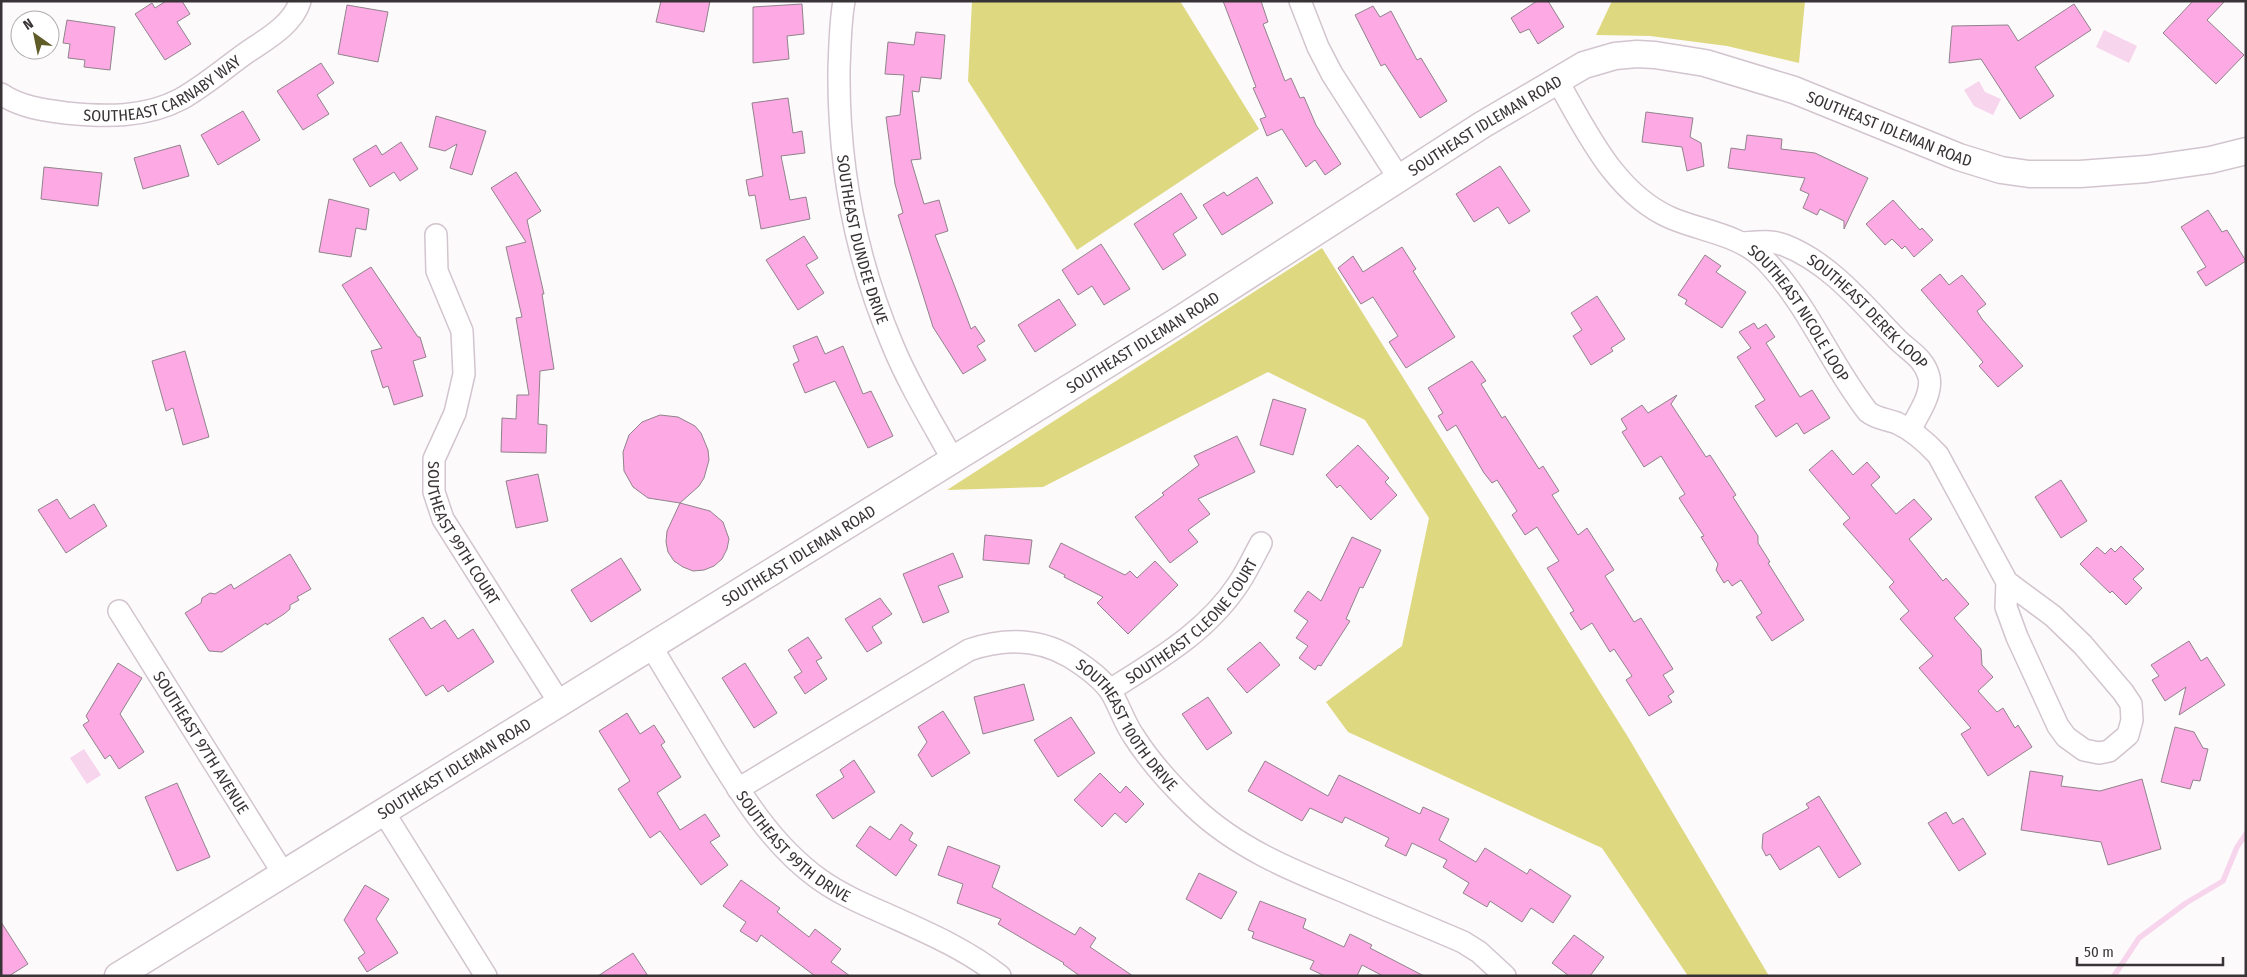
<svg xmlns="http://www.w3.org/2000/svg" width="2247" height="977" font-family="'Fira Sans Condensed',sans-serif">
  <style>
    .green { fill: #ded881 }
    .water { fill: #f7d5ec }
    .lines { fill: none; stroke-linecap: round; stroke-linejoin: round }
    .stream { stroke: #f7d5ec; stroke-width: 5.5 }
    .building { fill: #fca9e4; stroke: #90838b }
    .minor-casing { stroke: #d2c5ce; stroke-width: 24 }
    .major-casing { stroke: #d2c5ce; stroke-width: 29 }
    .minor { stroke: #fff; stroke-width: 21 }
    .major { stroke: #fff; stroke-width: 26 }
    .labels { text-anchor: middle; dominant-baseline: central; stroke-width: 4; stroke-linejoin: round; paint-order: stroke }
    .street-label { font-size: 16px; fill: #383336; stroke: #fff }
  </style>
  <rect width="100%" height="100%" fill="#fdfafc"/>
  <!-- green -->
  <g class="green">
    <polygon points="972,1 1180,1 1259,129 1077,250 968,81"/>
    <polygon points="1612,1 1805,1 1799,63 1727,46 1650,36 1596,35"/>
    <polygon points="1322,248 1628,737 1769,976 1688,976 1602,848 1348,732 1326,702 1402,646 1429,518 1365,420 1268,372 1043,487 947,490"/>
  </g>
  <!-- water -->
  <g class="water">
    <polygon points="2104,30 2137,46 2129,63 2096,47"/>
    <polygon points="1979,81 1985,92 2001,99 1993,115 1974,106 1964,90"/>
    <polygon points="84,749 101,775 87,784 70,758"/>
  </g>
  <g class="lines">
    <!-- stream -->
    <polyline class="stream" points="2114,976 2139,938 2186,903 2223,881 2237,847 2246,834"/>
  </g>
  <!-- building -->
  <g class="building">
    <polygon points="166,1 182,1 190,14 177,22 191,44 165,60 135,14 152,3 155,8"/>
    <polygon points="661,1 710,1 704,32 656,22"/>
    <polygon points="1223,1 1261,1 1268,22 1263,24 1285,81 1291,78 1300,98 1304,97 1316,125 1341,164 1325,175 1315,160 1306,167 1282,129 1267,136 1260,119 1266,117 1253,88 1256,87"/>
    <polygon points="1537,1 1548,1 1564,27 1538,44 1529,29 1520,33 1511,18"/>
    <polygon points="2193,1 2225,1 2207,20 2244,55 2216,84 2163,33"/>
    <polygon points="802,4 804,34 787,36 789,59 753,63 753,7"/>
    <polygon points="2074,4 2091,30 2035,67 2054,96 2020,119 1981,59 1949,63 1952,26 2008,25 2018,41"/>
    <polygon points="347,5 388,12 378,62 338,54"/>
    <polygon points="1373,6 1380,17 1391,11 1417,60 1421,58 1447,101 1420,118 1385,64 1381,66 1355,15"/>
    <polygon points="67,20 115,27 110,70 84,67 85,60 68,58 70,44 63,43"/>
    <polygon points="916,32 945,35 941,79 921,77 919,92 912,91 921,159 911,160 924,204 939,200 948,231 935,235 971,329 975,326 985,341 977,346 986,360 963,374 933,327 898,215 903,213 895,184 886,117 900,115 904,75 885,74 888,42 914,45"/>
    <polygon points="321,63 334,83 317,95 329,114 303,130 277,91"/>
    <polygon points="788,98 793,133 802,131 805,153 781,156 790,200 806,197 810,219 761,229 755,195 749,196 746,180 763,176 752,103"/>
    <polygon points="243,111 260,140 218,165 201,135"/>
    <polygon points="1646,112 1693,118 1690,137 1701,143 1704,166 1687,171 1682,147 1642,142"/>
    <polygon points="436,116 486,131 472,175 450,168 457,144 445,151 429,147"/>
    <polygon points="1747,135 1782,139 1781,149 1815,153 1868,178 1844,229 1844,221 1820,209 1817,215 1803,208 1809,194 1800,190 1805,178 1728,168 1731,148 1745,150"/>
    <polygon points="401,142 418,169 400,181 394,172 370,187 353,159 376,145 382,155"/>
    <polygon points="180,145 189,176 143,189 134,158"/>
    <polygon points="1500,166 1530,211 1509,224 1498,207 1474,222 1456,194"/>
    <polygon points="44,167 102,173 98,206 41,199"/>
    <polygon points="516,172 541,211 527,220 544,294 542,294 554,369 540,371 538,424 547,425 546,453 501,452 502,418 516,419 517,395 529,395 516,318 522,317 506,247 526,242 491,188"/>
    <polygon points="1257,177 1273,203 1222,235 1203,205 1224,192 1227,196"/>
    <polygon points="1181,193 1197,218 1173,234 1186,255 1163,270 1134,224"/>
    <polygon points="329,199 369,209 366,230 356,228 351,257 319,252"/>
    <polygon points="1893,200 1920,230 1922,228 1933,240 1914,257 1905,246 1902,249 1892,239 1885,245 1866,224"/>
    <polygon points="2208,210 2222,232 2227,230 2246,261 2206,286 2197,272 2206,267 2181,227"/>
    <polygon points="804,236 818,258 806,265 824,293 798,310 766,260"/>
    <polygon points="1101,244 1130,289 1104,305 1092,286 1078,295 1062,270"/>
    <polygon points="1402,247 1416,269 1413,271 1455,337 1406,368 1389,342 1398,336 1373,297 1361,304 1338,268 1353,256 1363,272"/>
    <polygon points="1705,255 1721,266 1716,272 1746,292 1722,328 1685,304 1687,300 1678,295"/>
    <polygon points="371,267 418,337 420,337 426,357 413,361 423,396 394,405 388,386 383,388 371,351 382,348 342,285"/>
    <polygon points="1940,274 1949,285 1962,275 1986,304 1977,311 1982,319 2023,366 1998,387 1979,366 1983,362 1921,290"/>
    <polygon points="1597,296 1625,339 1611,348 1613,351 1591,365 1573,336 1582,330 1571,313"/>
    <polygon points="1059,299 1076,325 1035,352 1018,325"/>
    <polygon points="1754,323 1758,329 1766,324 1775,337 1766,343 1800,397 1812,390 1830,418 1804,434 1797,423 1776,437 1755,406 1765,400 1737,357 1751,348 1739,332"/>
    <polygon points="817,336 825,354 843,346 863,394 871,391 893,436 868,448 835,381 805,393 793,364 799,361 793,346"/>
    <polygon points="185,351 209,437 183,445 173,408 166,411 152,361"/>
    <polygon points="1472,361 1486,381 1481,384 1502,418 1505,416 1539,469 1543,466 1559,491 1552,495 1578,535 1587,528 1614,570 1605,576 1634,622 1641,618 1673,669 1663,675 1674,692 1668,696 1672,702 1649,716 1626,680 1632,676 1614,649 1610,652 1592,623 1581,630 1570,613 1574,611 1547,568 1559,561 1537,527 1525,535 1512,515 1517,511 1497,480 1492,483 1484,473 1456,425 1447,431 1438,416 1443,413 1428,388"/>
    <polygon points="1677,395 1671,404 1706,457 1710,455 1736,495 1733,497 1758,536 1758,543 1770,562 1768,563 1804,620 1772,641 1756,617 1762,613 1741,580 1732,586 1728,580 1724,583 1716,570 1718,564 1701,537 1704,536 1679,498 1685,494 1661,456 1644,467 1622,432 1627,429 1621,419 1642,405 1648,413"/>
    <polygon points="1273,399 1306,409 1293,455 1260,445"/>
    <polygon points="660,415 678,417 695,426 701,433 708,450 709,460 704,478 699,486 680,503 648,498 633,487 624,471 623,452 629,435 642,422"/>
    <polygon points="1237,436 1255,472 1198,499 1210,514 1188,530 1198,542 1170,563 1135,517 1164,495 1162,493 1199,465 1194,456"/>
    <polygon points="1358,445 1389,478 1385,482 1397,495 1371,520 1340,485 1337,488 1326,475"/>
    <polygon points="1832,450 1853,475 1867,462 1880,477 1871,485 1896,514 1914,499 1932,519 1909,539 1943,581 1946,578 1969,604 1954,618 1981,649 1982,665 1993,677 1978,691 1997,712 2003,708 2015,728 2018,725 2032,747 1988,776 1961,734 1971,728 1919,668 1933,656 1900,619 1909,611 1889,587 1894,582 1843,524 1850,518 1809,470"/>
    <polygon points="538,474 548,521 516,528 506,481"/>
    <polygon points="2061,480 2087,521 2061,538 2035,497"/>
    <polygon points="57,499 70,519 94,504 107,526 66,553 38,510"/>
    <polygon points="680,503 710,511 723,522 729,539 727,549 722,559 714,566 704,570 693,571 683,567 674,561 668,552 666,542 667,531"/>
    <polygon points="985,535 1032,540 1029,564 983,560"/>
    <polygon points="1352,537 1381,550 1363,588 1360,587 1346,619 1350,621 1321,666 1318,665 1315,670 1299,658 1308,646 1296,638 1308,621 1294,611 1308,591 1321,601"/>
    <polygon points="1061,543 1125,575 1130,571 1137,578 1155,561 1178,585 1128,634 1097,603 1103,597 1064,577 1065,575 1049,567"/>
    <polygon points="2121,546 2144,569 2133,579 2142,588 2126,605 2112,591 2110,593 2080,564 2097,547 2105,554 2111,548 2115,552"/>
    <polygon points="953,553 963,577 938,586 949,612 923,623 903,574"/>
    <polygon points="290,554 311,589 297,597 299,600 290,605 290,609 284,614 267,625 266,623 222,652 209,651 185,613 201,603 202,598 210,593 215,594 231,584 234,589"/>
    <polygon points="621,558 641,590 591,622 571,590"/>
    <polygon points="880,598 892,614 872,627 882,643 867,652 845,619"/>
    <polygon points="423,617 431,629 445,620 458,639 473,629 494,662 448,692 443,685 426,696 389,639"/>
    <polygon points="808,637 822,658 816,661 827,679 805,694 794,677 802,672 788,650"/>
    <polygon points="2189,641 2201,661 2207,657 2225,685 2179,715 2186,687 2165,701 2152,680 2159,676 2151,665"/>
    <polygon points="1260,642 1280,665 1247,693 1227,669"/>
    <polygon points="118,663 142,678 120,714 144,752 119,769 110,755 105,759 83,725 89,721 86,716"/>
    <polygon points="745,663 777,713 754,728 722,678"/>
    <polygon points="1024,684 1034,720 983,734 974,697"/>
    <polygon points="1208,697 1232,733 1207,750 1182,714"/>
    <polygon points="943,711 970,753 932,777 918,755 927,742 918,727"/>
    <polygon points="627,713 640,734 654,725 665,742 661,745 681,777 657,793 680,830 705,814 720,836 710,842 728,865 701,885 660,831 650,838 618,789 630,781 599,731"/>
    <polygon points="1071,717 1095,753 1058,777 1034,740"/>
    <polygon points="2175,727 2194,732 2203,748 2208,749 2200,781 2193,780 2190,789 2161,782"/>
    <polygon points="854,760 875,792 833,819 816,795 844,777 840,770"/>
    <polygon points="1265,761 1328,796 1339,775 1420,814 1423,807 1449,819 1439,840 1476,862 1485,848 1527,874 1530,869 1571,896 1553,923 1531,908 1522,922 1490,901 1487,907 1463,893 1469,883 1443,867 1447,860 1412,843 1406,856 1385,846 1389,838 1345,817 1342,823 1310,808 1302,821 1248,791"/>
    <polygon points="2030,771 2063,776 2061,786 2100,791 2142,779 2161,849 2108,865 2101,842 2021,830"/>
    <polygon points="1100,773 1120,793 1126,786 1144,804 1126,823 1115,813 1102,827 1074,800"/>
    <polygon points="177,783 210,857 177,871 145,797"/>
    <polygon points="1819,796 1861,864 1839,878 1819,846 1780,870 1770,854 1766,856 1762,848 1763,834 1809,808 1806,804"/>
    <polygon points="1946,812 1953,824 1963,818 1986,854 1959,871 1928,823"/>
    <polygon points="901,824 913,833 909,840 917,845 896,876 856,846 870,826 890,840"/>
    <polygon points="948,846 1000,866 992,887 1075,935 1080,927 1096,938 1090,947 1133,976 1080,976 1063,964 1064,963 998,924 1001,919 957,903 963,884 938,875"/>
    <polygon points="1199,873 1237,892 1221,919 1186,899"/>
    <polygon points="741,880 780,908 777,912 809,937 815,929 841,949 831,962 850,976 815,976 761,935 757,942 740,931 746,922 723,906"/>
    <polygon points="365,885 389,899 376,919 398,953 367,972 358,958 365,953 344,920"/>
    <polygon points="1260,901 1306,919 1303,928 1344,947 1350,934 1372,945 1370,948 1424,976 1383,976 1362,965 1357,976 1325,976 1310,969 1314,961 1252,938 1254,932 1248,930"/>
    <polygon points="1,922 28,964 9,976 1,976"/>
    <polygon points="1574,935 1604,957 1590,976 1569,976 1552,963"/>
    <polygon points="633,953 648,976 598,976"/>
  </g>
  <g class="lines">
    <!-- minor casing -->
    <g class="minor-casing">
      <g id="minor">
        <path id="s1" d="M 844,1 C 840,23 840,47 839,69 C 838,166 855,257 893,346 C 909,385 932,422 953,460"/>
        <polyline points="1300,1 1318,47 1332,74 1400,180"/>
        <path id="s2" d="M 1557,80 C 1586,130 1614,193 1671,218 C 1704,232 1740,234 1766,261 C 1808,305 1831,365 1868,412 C 1877,419 1887,419 1897,423 C 1914,431 1926,442 1938,455 L 2007,582 L 2053,616 L 2083,645 L 2123,692 L 2131,704 L 2132,720 L 2128,735 L 2109,751 L 2099,753 L 2084,750 L 2066,737 L 2058,726 L 2017,637 L 2006,607 L 2007,582"/>
        <path id="s3" d="M 1,94 C 20,107 43,110 66,113 C 105,117 145,118 181,99 C 204,86 225,68 246,53 C 265,40 293,25 300,1"/>
        <path id="s4" d="M 436,235 L 437,271 L 462,331 L 464,374 L 455,413 L 434,459 L 434,492 L 443,519 L 559,702"/>
        <path id="s5" d="M 1743,243 C 1757,242 1771,240 1784,245 C 1829,262 1863,304 1895,337 C 1908,351 1924,357 1929,377 C 1933,394 1917,416 1910,430"/>
        <path id="s6" d="M 119,611 L 283,873"/>
        <path id="s7" d="M 651,646 C 671,680 692,713 712,747 C 742,796 772,845 819,879 C 840,894 863,904 886,914 C 926,932 966,949 1000,976"/>
        <path id="s8" d="M 1110,690 C 1157,660 1207,632 1239,583 C 1247,571 1254,556 1261,543"/>
        <path id="s9" d="M 738,789 L 969,650 C 1004,638 1038,638 1070,657 C 1083,665 1102,679 1111,692 C 1119,705 1124,722 1133,735 C 1150,762 1171,785 1194,807 C 1237,848 1291,870 1345,892 C 1384,909 1424,925 1463,942 L 1479,952 L 1505,976"/>
        <polyline points="383,811 486,976"/>
      </g>
    </g>
    <!-- major casing -->
    <g class="major-casing">
      <g id="major">
        <path id="s10" d="M 118,976 L 1179,320 L 1482,125 L 1584,65 L 1615,56 L 1637,54 L 1655,55 L 1705,63 L 1794,90 L 1959,157 L 2001,170 L 2029,174 L 2080,174 L 2147,169 L 2210,160 L 2246,151"/>
      </g>
    </g>
    <!-- minor -->
    <use href="#minor" class="minor"/>
    <!-- major -->
    <use href="#major" class="major"/>
  </g>
  <g class="labels">
    <!-- street labels -->
    <g class="street-label">
      <text stroke="none"><textPath href="#s3" startOffset="171">SOUTHEAST CARNABY WAY</textPath></text>
      <text stroke="none"><textPath href="#s10" startOffset="1610">SOUTHEAST IDLEMAN ROAD</textPath></text>
      <text stroke="none"><textPath href="#s10" startOffset="2045">SOUTHEAST IDLEMAN ROAD</textPath></text>
      <text stroke="none"><textPath href="#s1" startOffset="241">SOUTHEAST DUNDEE DRIVE</textPath></text>
      <text stroke="none"><textPath href="#s5" startOffset="149">SOUTHEAST DEREK LOOP</textPath></text>
      <text stroke="none"><textPath href="#s2" startOffset="349">SOUTHEAST NICOLE LOOP</textPath></text>
      <text stroke="none"><textPath href="#s10" startOffset="1205">SOUTHEAST IDLEMAN ROAD</textPath></text>
      <text stroke="none"><textPath href="#s4" startOffset="316">SOUTHEAST 99TH COURT</textPath></text>
      <text stroke="none"><textPath href="#s10" startOffset="800">SOUTHEAST IDLEMAN ROAD</textPath></text>
      <text stroke="none"><textPath href="#s8" startOffset="108">SOUTHEAST CLEONE COURT</textPath></text>
      <text stroke="none"><textPath href="#s9" startOffset="464">SOUTHEAST 100TH DRIVE</textPath></text>
      <text stroke="none"><textPath href="#s6" startOffset="155">SOUTHEAST 97TH AVENUE</textPath></text>
      <text stroke="none"><textPath href="#s10" startOffset="395">SOUTHEAST IDLEMAN ROAD</textPath></text>
      <text stroke="none"><textPath href="#s7" startOffset="248">SOUTHEAST 99TH DRIVE</textPath></text>
    </g>
  </g>
  <!-- border -->
  <rect width="2247" height="977" fill="none" stroke="#383336" stroke-width="5"/>
  <!-- north arrow -->
  <g transform="translate(35 35) rotate(327)"><circle r="24" fill="#ffffff" stroke="#afadaf"/>
  <path d="M0-4L9 19L0 12L-9 19Z" fill="#605c28"/>
  <text y="-8" font-size="14" font-weight="bold" text-anchor="middle" fill="#383336">N</text>
  </g>
  <!-- scale -->
  <path d="M2077 957v8h146v-8" fill="none" stroke="#383336" stroke-width="2.5"/>
  <text x="2084" y="957" font-size="15" fill="#383336" stroke="#ffffff" stroke-width="4" paint-order="stroke">50 m</text>
</svg>
